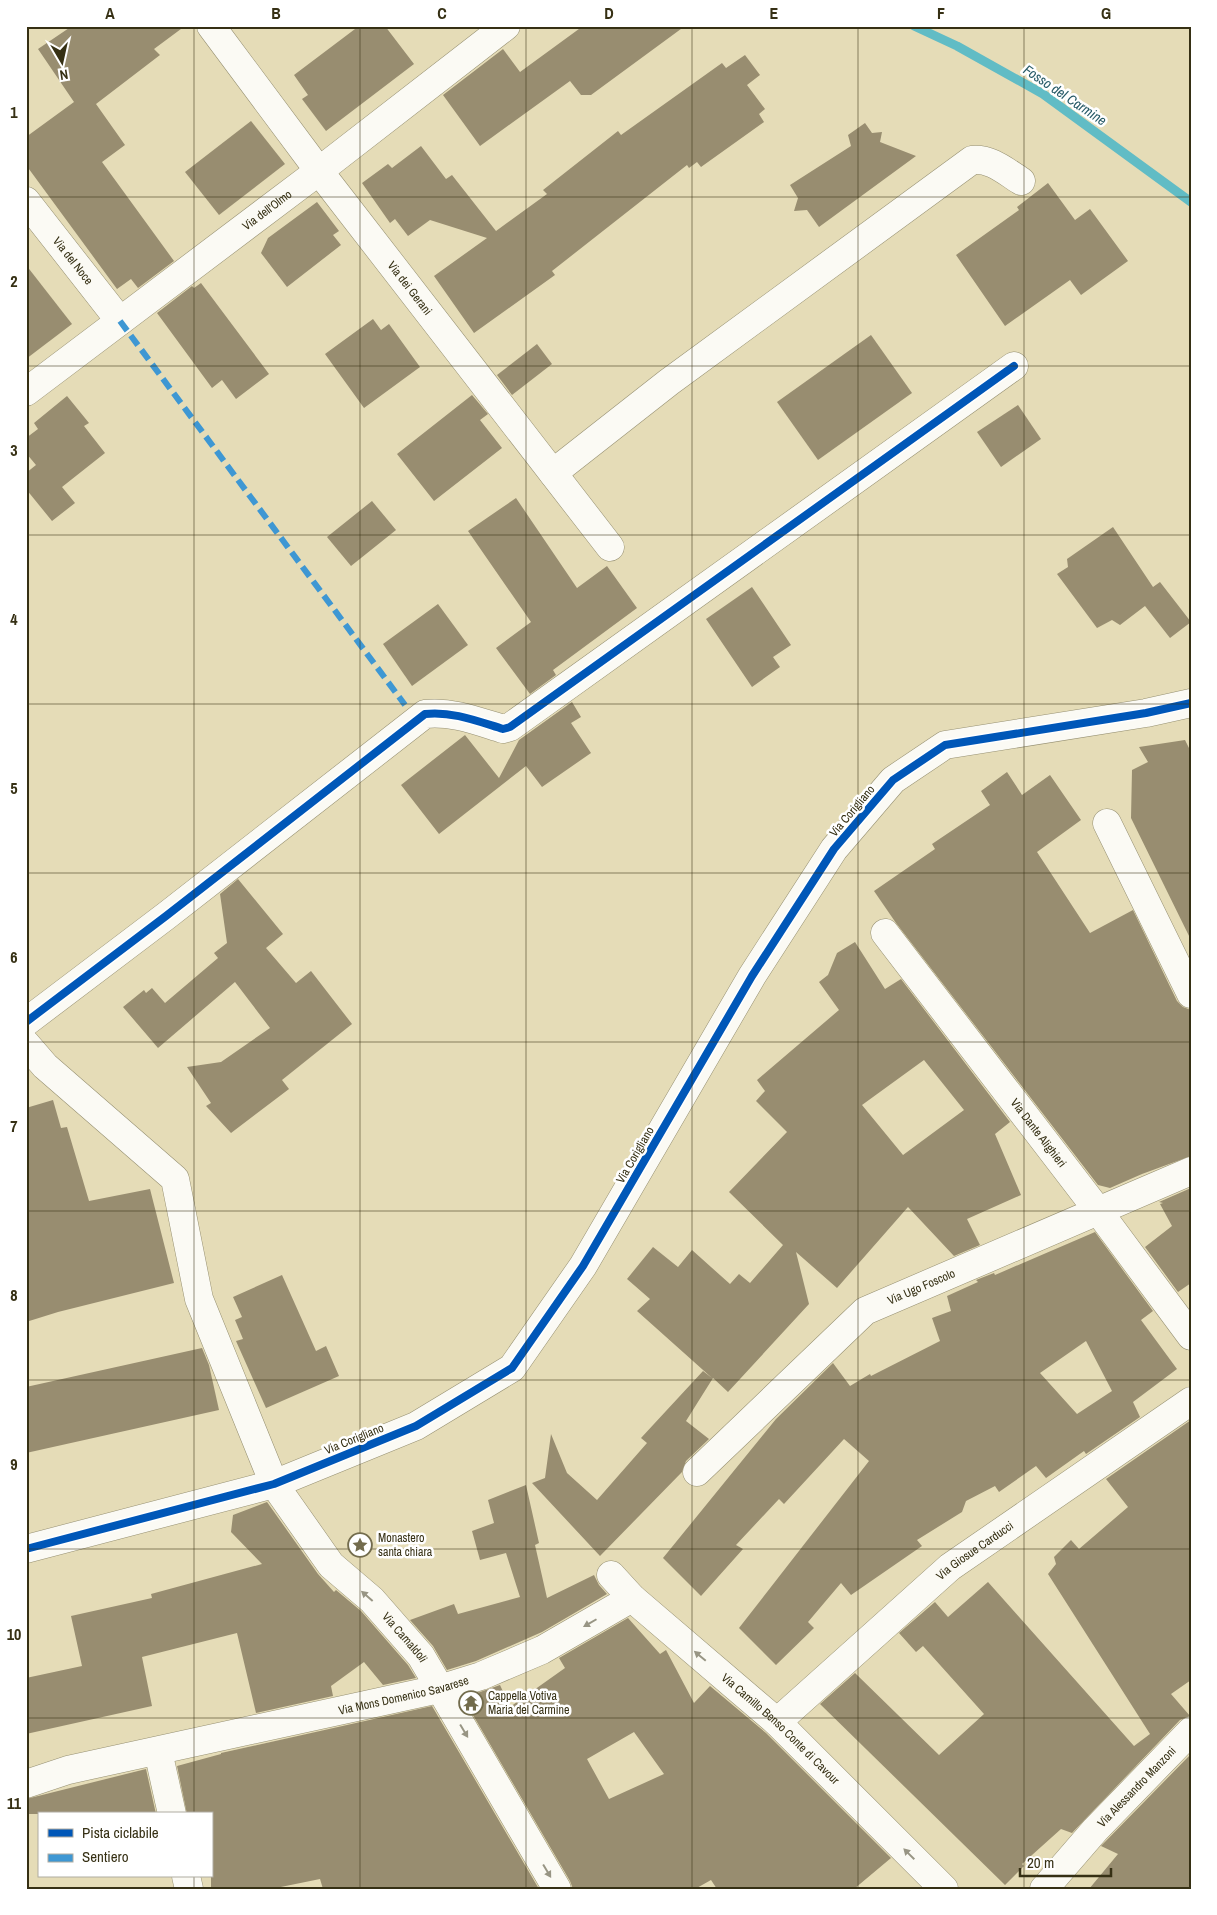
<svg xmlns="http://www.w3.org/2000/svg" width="1217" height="1915" font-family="'Archivo Narrow',sans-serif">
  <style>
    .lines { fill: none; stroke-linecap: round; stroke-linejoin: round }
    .stream { stroke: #61bcc5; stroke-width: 9 }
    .building { fill: #988d70; fill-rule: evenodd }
    .minor-casing { stroke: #969072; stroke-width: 29 }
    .minor { stroke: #fbfaf4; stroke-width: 28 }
    .quiet { stroke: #3e97d3; stroke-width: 6; stroke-dasharray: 12 6; stroke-linecap: butt }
    .cycleway-casing { stroke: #fff; stroke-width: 11 }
    .cycleway { stroke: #0057b8; stroke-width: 8 }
    .oneway { fill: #989584 }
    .grid { fill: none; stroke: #363014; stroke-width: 1; stroke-opacity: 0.55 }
    .labels { text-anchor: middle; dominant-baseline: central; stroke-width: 5; stroke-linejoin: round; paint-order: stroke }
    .street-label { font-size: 12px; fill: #363014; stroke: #fff }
    .poi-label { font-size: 12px; fill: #363014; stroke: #fff; text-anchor: start }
    .water-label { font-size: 14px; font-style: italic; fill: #285b68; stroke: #fff }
    .neatline { fill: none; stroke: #363014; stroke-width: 2 }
    .grid-label { font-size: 16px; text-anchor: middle; font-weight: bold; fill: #363014 }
  </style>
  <rect width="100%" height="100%" fill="#e5dcb7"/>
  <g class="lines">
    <!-- stream -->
    <polyline class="stream" points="914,26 957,46 1043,94 1191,202"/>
  </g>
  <!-- building -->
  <g class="building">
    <polygon points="72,26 185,26 154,49 160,55 96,104 125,145 102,162 174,261 138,288 131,279 117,289 26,165 26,137 74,102 38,49"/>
    <polygon points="359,26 385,26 414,64 326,131 302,99 308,95 294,75"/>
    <polygon points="583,26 685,26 591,95 581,95 570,81 480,146 443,95 503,49 520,72"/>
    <polygon points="745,55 760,75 747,85 765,109 759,114 764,122 701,167 697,162 689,168 687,165 552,271 555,275 474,333 434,276 487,238 430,220 408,236 395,219 390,223 362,183 388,164 392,168 421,146 446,179 452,175 496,231 547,194 543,190 618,131 621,135 722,63 726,68"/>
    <polygon points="251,121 285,164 219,215 185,172"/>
    <polygon points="865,123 872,133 882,132 880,142 916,156 819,227 807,210 794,211 798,198 790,185 851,146 848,135"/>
    <polygon points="1048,183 1075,220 1090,209 1128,261 1081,295 1070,280 1005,326 956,255 1019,210 1017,207"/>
    <polygon points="317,202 339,231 333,235 341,245 287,287 261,253 268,238"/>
    <polygon points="26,265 72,324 26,359"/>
    <polygon points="201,283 269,374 236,399 222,380 212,388 157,313 192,286 194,288"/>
    <polygon points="373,319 381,330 389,324 420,367 364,408 325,354"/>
    <polygon points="871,335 912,393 818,460 777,402"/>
    <polygon points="537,344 552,364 512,395 497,375"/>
    <polygon points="472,395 488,414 480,420 502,448 434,501 397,454"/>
    <polygon points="67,396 89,423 84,426 105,453 62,487 75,503 52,521 26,489 26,473 36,465 26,453 26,438 38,429 34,423"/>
    <polygon points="1018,405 1041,439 1001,467 977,432"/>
    <polygon points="516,498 577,588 607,566 637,608 553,670 556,675 530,694 496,648 531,622 468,531"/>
    <polygon points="372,501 396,530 351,566 327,537"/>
    <polygon points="1113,527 1153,587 1160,582 1191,622 1170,638 1145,606 1120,625 1112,620 1097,628 1057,574 1068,567 1067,559"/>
    <polygon points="752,587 791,645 773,657 780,667 752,687 706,619"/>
    <polygon points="438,604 468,645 412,686 383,644"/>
    <polygon points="572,702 581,717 571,723 591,753 542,787 526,766 439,834 401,785 465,735 499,778 519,740"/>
    <polygon points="1185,740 1191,752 1191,940 1131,818 1132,770 1148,762 1139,747"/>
    <polygon points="1007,772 1022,795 1050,775 1081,820 1037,852 1090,933 1133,910 1177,1001 1183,1007 1191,1010 1191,1156 1142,1174 1110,1188 1098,1185 896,923 874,891 935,849 932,844 990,805 981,791"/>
    <polygon points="238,879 283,934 266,948 296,983 311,971 352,1024 282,1080 289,1089 231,1133 206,1106 211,1103 187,1067 221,1062 270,1028 235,982 158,1048 123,1007 144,990 146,993 152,988 165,1003 218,958 214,953 227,943 220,894"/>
    <path d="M 855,942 L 885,989 L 901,979 L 1010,1122 L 995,1134 L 1021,1195 L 967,1219 L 980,1245 L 954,1256 L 908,1207 L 837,1288 L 796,1252 L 809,1304 L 728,1392 L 713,1378 L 686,1421 L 709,1439 L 686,1461 L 682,1472 L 600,1556 L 532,1483 L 545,1478 L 551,1434 L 567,1473 L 597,1500 L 647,1443 L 641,1438 L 703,1371 L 712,1378 L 637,1311 L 650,1299 L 627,1279 L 653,1247 L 678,1267 L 692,1250 L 730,1284 L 739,1274 L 750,1283 L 783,1245 L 729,1192 L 787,1132 L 756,1101 L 765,1091 L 757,1080 L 839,1010 L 819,982 L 828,975 L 837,953 ZM 924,1060 L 964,1110 L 903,1155 L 862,1105 Z"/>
    <polygon points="53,1100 61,1128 67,1127 89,1201 150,1189 174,1283 58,1312 26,1322 26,1108"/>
    <polygon points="1191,1188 1191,1283 1178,1292 1145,1247 1172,1226 1160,1204 1163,1203 1159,1202"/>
    <path d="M 1095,1232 L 1153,1311 L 1141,1320 L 1177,1369 L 1133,1402 L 1140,1417 L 1086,1454 L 1084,1451 L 1046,1478 L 1036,1466 L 999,1492 L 995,1486 L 966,1501 L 962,1512 L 917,1540 L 922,1546 L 851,1595 L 841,1583 L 808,1622 L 814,1628 L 776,1665 L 739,1628 L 869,1461 L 844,1439 L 784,1504 L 779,1499 L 736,1545 L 743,1549 L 701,1596 L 663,1558 L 776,1419 L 833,1363 L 850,1386 L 870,1374 L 871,1376 L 940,1341 L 932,1318 L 951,1311 L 947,1296 L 978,1282 L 976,1280 L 994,1273 L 995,1275 ZM 1086,1341 L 1112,1391 L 1077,1414 L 1040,1373 Z"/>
    <polygon points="282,1275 316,1351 326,1346 339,1376 266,1408 236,1341 243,1339 235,1320 242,1317 233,1297"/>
    <polygon points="202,1348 209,1365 219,1410 26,1453 26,1387"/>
    <polygon points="1191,1420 1191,1680 1171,1694 1190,1716 1180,1720 1072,1833 1061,1829 1022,1864 1024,1866 1005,1885 820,1704 855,1673 939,1755 984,1714 923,1646 916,1652 899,1633 935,1602 948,1617 988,1582 1134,1746 1150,1734 1048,1574 1056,1564 1054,1557 1071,1540 1079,1549 1128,1507 1106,1479"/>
    <polygon points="526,1485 539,1543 535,1545 547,1598 594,1575 599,1585 607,1594 542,1632 476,1661 447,1670 433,1646 410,1620 454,1604 458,1614 520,1597 506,1553 480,1560 472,1531 494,1523 488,1500"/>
    <polygon points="267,1502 318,1574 334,1592 336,1590 361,1611 408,1665 416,1678 383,1685 364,1662 331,1686 333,1696 256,1713 237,1633 142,1657 152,1706 26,1734 26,1678 82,1666 71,1616 152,1598 151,1594 262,1564 231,1532 233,1515"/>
    <path d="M 628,1618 L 660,1654 L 666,1650 L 694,1703 L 710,1686 L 766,1733 L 891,1858 L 854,1889 L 717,1889 L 711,1880 L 695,1889 L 573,1889 L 570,1881 L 463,1698 L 500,1685 L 510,1707 L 565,1668 L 559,1658 ZM 634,1732 L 664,1774 L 609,1799 L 587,1759 Z"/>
    <polygon points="432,1706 539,1889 323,1889 320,1879 271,1889 211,1889 211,1814 187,1814 177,1766 221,1754 221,1753"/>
    <polygon points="1191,1754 1191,1889 1089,1889 1118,1854 1101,1846"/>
    <polygon points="146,1769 156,1814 26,1814 26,1799"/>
  </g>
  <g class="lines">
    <!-- minor casing -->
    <g class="minor-casing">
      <g id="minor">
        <path id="s1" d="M 211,26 L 319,171 L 610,547"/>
        <path id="s2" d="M 26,201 L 120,321"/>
        <path id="s3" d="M 26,392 L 319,171 L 506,26"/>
        <path d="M 553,473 L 669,382 L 972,160 C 991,158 1005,171 1021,181"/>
        <polyline points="1107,823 1191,994"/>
        <path id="s4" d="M 885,933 L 1099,1212 L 1191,1336"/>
        <path d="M 26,1022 L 166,916 L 425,714 C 452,711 477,721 503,729 L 510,727 L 1014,366"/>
        <path id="s5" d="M 26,1044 L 45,1066 L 175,1179 L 199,1299 L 274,1484 L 331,1565 L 372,1600 L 421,1656 L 557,1889"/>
        <path id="s6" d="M 697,1472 L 865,1311 L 1191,1171"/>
        <polyline points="26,1549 274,1484 416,1426 512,1368 583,1266 752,976 834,849 893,780 945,745 1146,713 1191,703"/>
        <path id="s7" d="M 611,1575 L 632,1598 L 777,1722 L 944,1889"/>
        <path id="s8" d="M 777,1722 L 950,1567 L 1191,1401"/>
        <polyline points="158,1751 172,1814"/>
        <path id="s9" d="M 26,1784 L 68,1770 L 439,1689 L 481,1676 L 542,1650 L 632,1598"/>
        <polyline points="186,1876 189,1889"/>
        <path id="s10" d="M 1044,1889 L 1095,1830 L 1191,1731"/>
      </g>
    </g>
    <!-- minor -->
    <use href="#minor" class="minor"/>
    <!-- quiet -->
    <polyline class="quiet" points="120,321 405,705"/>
    <!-- cycleway casing -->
    <g class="cycleway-casing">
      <g id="cycleway">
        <path d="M 26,1022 L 166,916 L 425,714 C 452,711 477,721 503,729 L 510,727 L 1014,366"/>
        <polyline points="26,1549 274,1484 416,1426 512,1368 583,1266 752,976 834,849 893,780 945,745 1146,713 1191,703"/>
      </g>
    </g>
    <!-- cycleway -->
    <use href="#cycleway" class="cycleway"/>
  </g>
  <!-- one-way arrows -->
  <defs><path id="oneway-solid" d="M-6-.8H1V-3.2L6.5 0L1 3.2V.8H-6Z" transform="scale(1.25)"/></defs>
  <g class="oneway">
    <use href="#oneway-solid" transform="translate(367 1596) rotate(-139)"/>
    <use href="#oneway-solid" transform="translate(590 1623) rotate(150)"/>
    <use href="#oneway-solid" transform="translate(700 1656) rotate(-140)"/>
    <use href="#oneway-solid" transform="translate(464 1731) rotate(59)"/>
    <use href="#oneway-solid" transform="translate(909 1854) rotate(-135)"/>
    <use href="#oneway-solid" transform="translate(547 1871) rotate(59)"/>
  </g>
  <!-- grid -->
  <path class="grid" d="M 194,26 L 194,1814M 360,26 L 360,1889M 526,26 L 526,1889M 692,26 L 692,1889M 858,26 L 858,1889M 1024,26 L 1024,1889M 26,197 L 1191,197M 26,366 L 1191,366M 26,535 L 1191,535M 26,704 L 1191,704M 26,873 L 1191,873M 26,1042 L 1191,1042M 26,1211 L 1191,1211M 26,1380 L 1191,1380M 26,1549 L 1191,1549M 26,1718 L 1191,1718M 194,1876 L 194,1889"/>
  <!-- icons -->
  <defs>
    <g id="sight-ring" transform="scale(1.25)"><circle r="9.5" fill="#fff" stroke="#736c4d" stroke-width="1.5"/><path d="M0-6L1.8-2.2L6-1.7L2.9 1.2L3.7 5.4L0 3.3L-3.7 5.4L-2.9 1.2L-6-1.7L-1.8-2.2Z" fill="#736c4d"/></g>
    <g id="temple-ring" transform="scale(1.25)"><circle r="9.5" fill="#fff" stroke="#736c4d" stroke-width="1.5"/><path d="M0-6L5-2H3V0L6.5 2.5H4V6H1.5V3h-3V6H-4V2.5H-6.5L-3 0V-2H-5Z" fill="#736c4d"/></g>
  </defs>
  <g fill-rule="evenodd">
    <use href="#sight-ring" x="360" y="1545"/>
    <use href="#temple-ring" x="471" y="1703"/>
  </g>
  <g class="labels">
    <!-- street labels -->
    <g class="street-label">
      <text stroke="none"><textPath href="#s3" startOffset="302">Via dell'Olmo</textPath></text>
      <text stroke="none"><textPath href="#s2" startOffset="76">Via del Noce</textPath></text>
      <text stroke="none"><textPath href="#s1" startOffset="329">Via dei Gerani</textPath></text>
      <text transform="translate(852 811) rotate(-50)">Via Corigliano</text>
      <text stroke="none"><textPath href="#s4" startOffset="252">Via Dante Alighieri</textPath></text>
      <text transform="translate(635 1155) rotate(-60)">Via Corigliano</text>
      <text stroke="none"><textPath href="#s6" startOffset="294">Via Ugo Foscolo</textPath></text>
      <text transform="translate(354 1439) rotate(-22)">Via Corigliano</text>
      <text stroke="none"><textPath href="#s8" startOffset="262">Via Giosue Carducci</textPath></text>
      <text stroke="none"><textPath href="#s5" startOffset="726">Via Camaldoli</textPath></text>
      <text stroke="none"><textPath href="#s9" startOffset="388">Via Mons Domenico Savarese</textPath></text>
      <text stroke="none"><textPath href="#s7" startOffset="229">Via Camillo Benso Conte di Cavour</textPath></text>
      <text stroke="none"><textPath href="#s10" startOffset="138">Via Alessandro Manzoni</textPath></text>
    </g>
    <!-- poi labels -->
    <g class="poi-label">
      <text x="378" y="1538">Monastero<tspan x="378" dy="14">santa chiara</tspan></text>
      <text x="488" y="1696">Cappella Votiva<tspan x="488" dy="14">Maria del Carmine</tspan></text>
    </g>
    <!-- water labels -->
    <g class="water-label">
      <text transform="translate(1065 95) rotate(34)">Fosso del Carmine</text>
    </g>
  </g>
  <!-- border -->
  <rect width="1217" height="1915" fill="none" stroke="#ffffff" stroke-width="55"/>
  <!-- legend -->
  <rect x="38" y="1812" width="175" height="65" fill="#ffffff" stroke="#afaca1"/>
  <rect x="48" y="1829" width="25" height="8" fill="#0057b8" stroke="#afaca1"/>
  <text x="82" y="1838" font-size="15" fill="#363014">Pista ciclabile</text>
  <rect x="48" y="1854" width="25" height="8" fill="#3e97d3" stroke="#afaca1"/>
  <text x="82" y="1862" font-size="15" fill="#363014">Sentiero</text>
  <!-- north arrow -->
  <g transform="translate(62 62) rotate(171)" stroke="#ffffff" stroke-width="4" paint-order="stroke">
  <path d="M0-4L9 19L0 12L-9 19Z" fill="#363014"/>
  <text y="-8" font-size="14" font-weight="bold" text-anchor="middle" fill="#363014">N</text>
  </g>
  <!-- scale -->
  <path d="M1020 1868v8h91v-8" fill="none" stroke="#363014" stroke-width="2.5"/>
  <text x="1027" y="1868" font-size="15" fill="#363014" stroke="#ffffff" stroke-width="4" paint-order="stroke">20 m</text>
  <rect x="28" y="28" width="1162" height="1860" class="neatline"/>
  <g class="grid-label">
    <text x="110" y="19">A</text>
    <text x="276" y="19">B</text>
    <text x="442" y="19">C</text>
    <text x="609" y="19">D</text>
    <text x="774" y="19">E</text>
    <text x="941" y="19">F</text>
    <text x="1106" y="19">G</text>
    <text x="14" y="118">1</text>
    <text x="14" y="287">2</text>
    <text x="14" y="456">3</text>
    <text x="14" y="625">4</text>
    <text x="14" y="794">5</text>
    <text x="14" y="963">6</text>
    <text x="14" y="1132">7</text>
    <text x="14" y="1301">8</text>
    <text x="14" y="1470">9</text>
    <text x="14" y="1640">10</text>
    <text x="14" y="1809">11</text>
  </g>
</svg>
